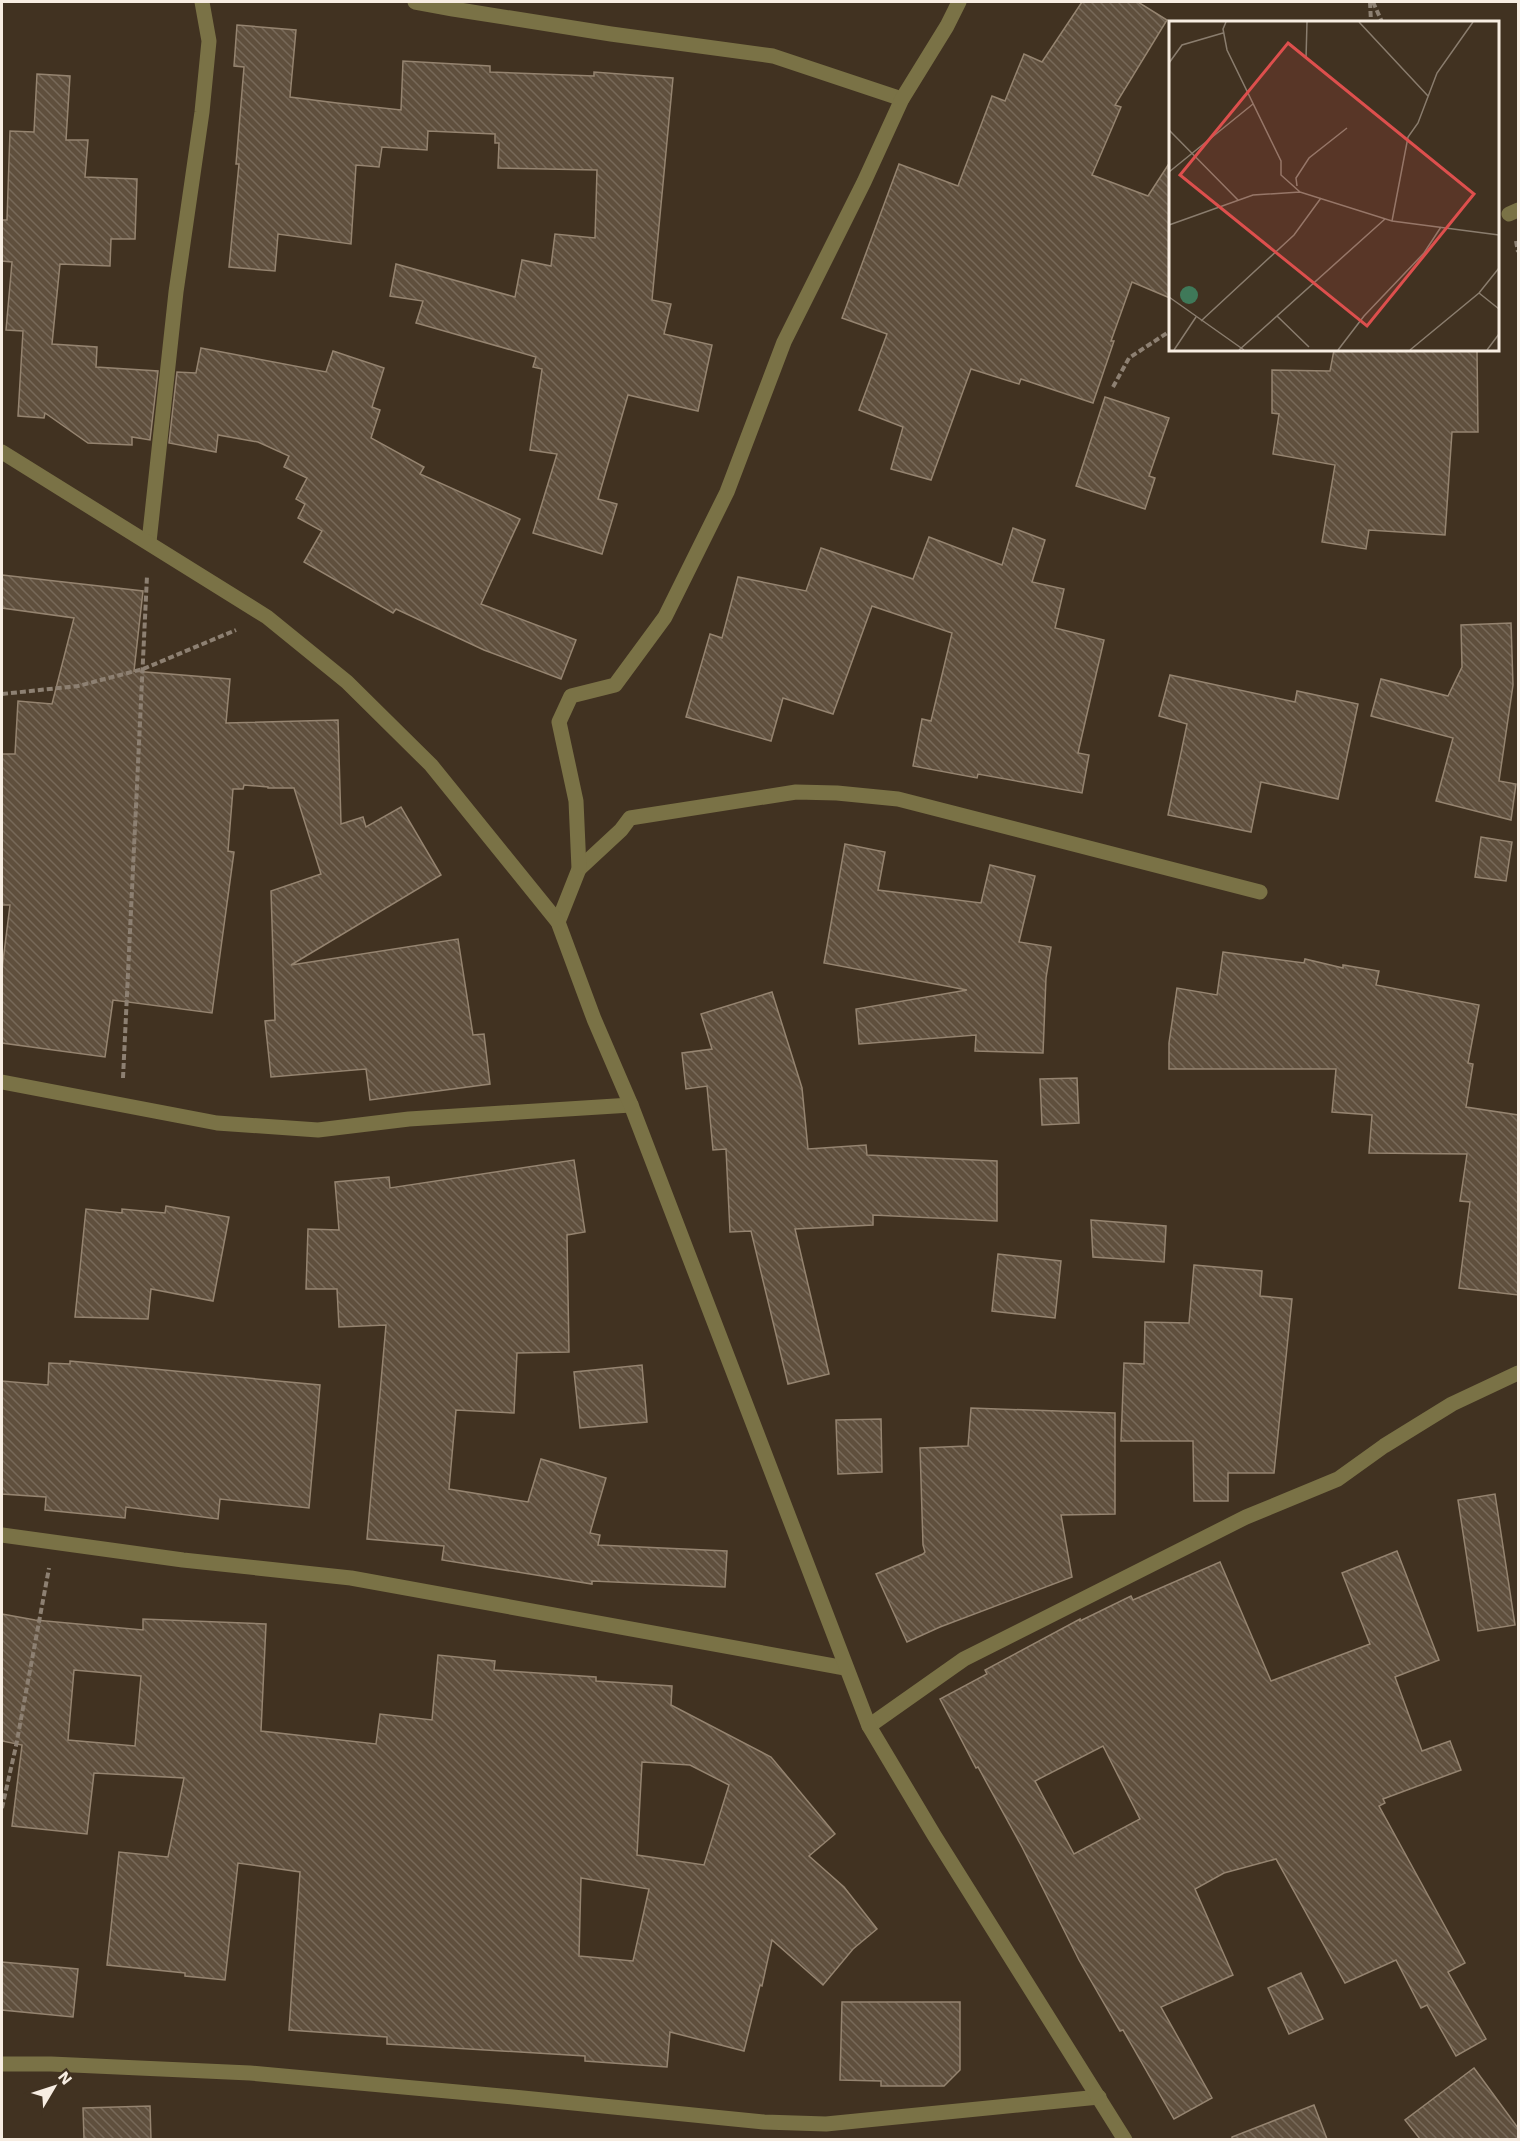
<svg xmlns="http://www.w3.org/2000/svg" width="1520" height="2141" font-family="'Work Sans',sans-serif">
  <style>
    .building { fill: url(#building-back-hatch); stroke: #958470; stroke-width: 1.5; fill-rule: evenodd }
    .lines { fill: none; stroke-linecap: round; stroke-linejoin: round }
    .path { stroke: #8d8072; stroke-width: 4; stroke-dasharray: 6 3; stroke-linecap: butt }
    .minor { stroke: #7a7246; stroke-width: 15 }
    .tertiary { stroke: #7a7246; stroke-width: 15 }
    .inset-road { fill: none; stroke: #8a7d6e; stroke-width: 1.5 }
    .view { fill: #dd4f4d; fill-opacity: 0.15; stroke: #dd4f4d; stroke-width: 3 }
    .inset-edge { fill: none; stroke: #f7ede2; stroke-width: 3 }
  </style>
  <defs>
    <pattern id="building-back-hatch" width="6" height="6" patternUnits="userSpaceOnUse" patternTransform="scale(1.5)"><rect width="6" height="6" fill="#5f4f3d"/><path d="M-1 5l2 2M0 0l6 6M5-1l2 2" fill="none" stroke="#776959"/></pattern>
  </defs>
  <rect width="100%" height="100%" fill="#413221"/>
  <!-- building -->
  <g class="building">
    <polygon points="1082,2 1138,2 1167,20 1115,105 1121,107 1092,175 1148,196 1170,162 1170,298 1132,282 1111,341 1114,341 1093,403 1021,379 1019,384 971,369 931,480 891,469 903,427 859,410 887,334 842,318 899,164 958,186 992,96 1005,101 1024,54 1042,62"/>
    <polygon points="237,25 296,30 290,97 337,103 401,110 403,61 490,66 490,72 594,76 594,72 673,78 652,300 671,304 664,334 712,345 698,411 628,395 598,499 617,504 602,554 533,533 557,454 530,450 542,369 533,367 536,357 416,323 423,301 390,296 396,264 515,297 522,260 551,266 555,234 595,238 597,170 498,168 499,143 495,143 495,134 428,131 427,150 382,147 379,167 356,165 351,244 278,234 275,271 229,267 239,164 236,164 244,67 234,66"/>
    <polygon points="37,74 70,76 66,140 88,140 85,177 137,179 135,239 111,239 110,266 60,264 52,344 97,347 96,367 158,371 150,440 132,437 132,445 88,443 45,413 44,418 18,416 23,331 6,330 12,262 2,261 2,220 7,220 10,131 34,132"/>
    <polygon points="201,348 326,372 333,351 384,368 372,407 380,410 371,438 424,467 420,474 520,519 481,604 576,640 561,679 484,650 396,609 393,613 304,562 322,531 298,518 305,504 296,499 307,478 284,467 289,456 258,442 218,435 216,452 169,443 177,372 196,373"/>
    <polygon points="1334,350 1477,350 1478,432 1452,432 1445,535 1369,530 1366,549 1322,542 1335,465 1273,454 1279,414 1272,413 1272,370 1330,371"/>
    <polygon points="1105,397 1169,418 1149,476 1155,478 1145,509 1076,486"/>
    <polygon points="1013,528 1045,540 1032,582 1064,589 1055,628 1104,640 1078,753 1089,755 1082,793 978,774 977,778 913,766 922,719 931,721 952,633 872,606 833,714 783,698 771,741 686,717 710,634 722,638 738,577 806,591 821,548 913,579 929,537 1002,565"/>
    <polygon points="2,575 143,591 134,671 230,679 226,723 338,720 341,824 363,817 366,827 401,807 441,875 291,965 458,939 473,1035 484,1034 490,1084 370,1100 366,1069 271,1077 265,1021 275,1020 271,891 321,874 294,788 268,788 268,787 244,785 243,789 233,789 228,851 234,852 212,1013 113,1000 105,1057 2,1043 2,969 10,905 2,905 2,754 15,754 18,701 52,704 74,618 2,608"/>
    <polygon points="1511,623 1513,685 1499,781 1516,784 1511,820 1436,801 1453,738 1371,716 1381,679 1448,696 1462,667 1461,625"/>
    <polygon points="1170,675 1295,702 1297,691 1358,704 1338,799 1261,782 1251,832 1168,815 1187,724 1159,716"/>
    <polygon points="1481,837 1512,842 1506,881 1475,877"/>
    <polygon points="845,844 885,852 878,890 981,903 990,865 1035,876 1019,942 1051,947 1046,978 1043,1053 975,1051 976,1035 859,1044 856,1009 967,990 824,963"/>
    <polygon points="1223,952 1304,963 1305,959 1343,968 1343,965 1379,971 1376,985 1479,1005 1468,1063 1473,1064 1466,1107 1518,1115 1518,1295 1459,1288 1470,1202 1460,1201 1467,1154 1369,1153 1372,1115 1332,1112 1336,1069 1169,1069 1169,1043 1177,988 1217,995"/>
    <polygon points="772,992 802,1088 808,1149 866,1145 867,1155 997,1161 997,1221 873,1215 873,1225 795,1229 829,1374 788,1384 751,1231 730,1232 726,1149 713,1150 707,1086 686,1089 682,1053 712,1049 701,1014"/>
    <polygon points="1077,1078 1079,1123 1042,1125 1040,1079"/>
    <polygon points="574,1160 585,1232 567,1235 569,1352 517,1353 514,1413 456,1410 449,1489 528,1502 541,1459 606,1478 590,1533 600,1535 598,1545 727,1551 725,1587 592,1581 592,1584 442,1560 444,1546 367,1539 386,1325 339,1327 337,1289 306,1289 308,1229 339,1230 335,1182 389,1177 390,1188"/>
    <polygon points="166,1206 229,1217 213,1301 151,1289 148,1319 75,1317 86,1209 122,1213 122,1209 165,1213"/>
    <polygon points="1091,1220 1166,1226 1164,1262 1093,1257"/>
    <polygon points="998,1254 1061,1261 1055,1318 992,1311"/>
    <polygon points="1194,1265 1262,1271 1260,1296 1292,1299 1274,1473 1228,1473 1228,1501 1194,1501 1193,1441 1121,1441 1124,1363 1144,1364 1145,1322 1189,1323"/>
    <polygon points="70,1361 320,1385 309,1508 220,1499 218,1519 126,1507 125,1518 45,1510 46,1497 2,1494 2,1381 48,1385 49,1363 70,1364"/>
    <polygon points="642,1365 647,1422 580,1428 574,1372"/>
    <polygon points="971,1408 1115,1413 1115,1514 1061,1515 1072,1577 940,1627 907,1642 876,1574 923,1554 925,1552 923,1545 920,1448 968,1446"/>
    <polygon points="881,1419 882,1472 838,1474 836,1420"/>
    <polygon points="1495,1494 1515,1625 1478,1631 1458,1500"/>
    <path d="M 1397,1551 L 1439,1660 L 1395,1677 L 1422,1751 L 1450,1741 L 1461,1770 L 1383,1799 L 1385,1803 L 1379,1806 L 1465,1963 L 1448,1972 L 1486,2039 L 1456,2056 L 1427,2005 L 1421,2008 L 1396,1960 L 1345,1983 L 1276,1859 L 1224,1873 L 1195,1889 L 1233,1975 L 1161,2007 L 1212,2098 L 1174,2119 L 1123,2030 L 1120,2031 L 1079,1960 L 1022,1847 L 978,1767 L 976,1768 L 940,1699 L 987,1674 L 985,1670 L 1080,1619 L 1080,1621 L 1131,1596 L 1133,1600 L 1220,1562 L 1271,1681 L 1370,1644 L 1342,1573 ZM 1103,1746 L 1140,1819 L 1074,1854 L 1035,1781 Z"/>
    <path d="M 2,1614 L 35,1620 L 143,1630 L 143,1619 L 266,1624 L 261,1731 L 376,1744 L 380,1714 L 432,1720 L 438,1655 L 495,1661 L 494,1670 L 596,1677 L 596,1681 L 672,1686 L 671,1705 L 771,1757 L 835,1834 L 809,1856 L 844,1887 L 877,1929 L 853,1949 L 823,1985 L 772,1940 L 762,1986 L 760,1985 L 744,2051 L 670,2032 L 667,2067 L 585,2061 L 585,2056 L 387,2044 L 387,2037 L 289,2030 L 300,1872 L 238,1863 L 225,1980 L 185,1976 L 185,1973 L 107,1965 L 119,1852 L 168,1857 L 184,1778 L 94,1773 L 87,1834 L 12,1826 L 22,1745 L 2,1741 ZM 74,1670 L 141,1676 L 135,1746 L 68,1740 ZM 642,1762 L 690,1765 L 729,1785 L 704,1865 L 637,1855 ZM 581,1878 L 649,1889 L 633,1961 L 579,1956 Z"/>
    <polygon points="2,1962 78,1969 73,2017 2,2010"/>
    <polygon points="1301,1973 1323,2019 1289,2034 1268,1988"/>
    <polygon points="842,2002 960,2002 960,2070 944,2086 881,2086 881,2081 840,2080"/>
    <polygon points="1474,2068 1518,2128 1518,2139 1420,2139 1405,2120"/>
    <polygon points="1314,2105 1327,2139 1232,2139 1232,2137"/>
    <polygon points="150,2106 151,2139 84,2139 83,2108"/>
  </g>
  <g class="lines">
    <!-- path -->
    <g class="path">
      <polyline points="1370,2 1371,22"/>
      <polyline points="1373,2 1382,22"/>
      <polyline points="1516,241 1518,252"/>
      <polyline points="1113,387 1129,358 1170,331"/>
      <polyline points="2,694 78,686 143,669 236,630"/>
      <polyline points="123,1078 147,576"/>
      <polyline points="2,1808 16,1746 49,1568"/>
    </g>
    <!-- minor -->
    <g class="minor">
      <polyline points="415,2 453,9 611,34 773,56 902,99"/>
      <polyline points="1509,214 1518,210"/>
      <polyline points="149,542 176,292 202,112 209,41 202,2"/>
      <polyline points="579,869 621,830 630,818 796,792 837,793 898,799 1260,892"/>
      <polyline points="558,922 579,869 576,801 559,722 571,696 615,685 665,617 727,492 784,342 864,182 902,99 947,26 959,2"/>
      <polyline points="2,1082 217,1123 318,1130 409,1119 631,1105"/>
      <polyline points="2,1535 183,1560 351,1578 845,1668"/>
      <polyline points="869,1726 964,1659 1246,1517 1338,1479 1384,1446 1452,1404 1518,1373"/>
      <polyline points="2,2064 51,2064 250,2073 513,2097 764,2122 826,2124 1099,2097"/>
    </g>
    <!-- tertiary -->
    <polyline class="tertiary" points="2,452 267,617 347,682 431,765 558,922 594,1019 631,1105 869,1726 934,1835 1125,2140"/>
  </g>
  <!-- overview -->
  <g transform="translate(1169 21)">
    <rect width="330" height="330" fill="#413221"/>
    <path d="M11 274a9 9 0 1 1 18 0a9 9 0 1 1-18 0Z" fill="#3f7959"/>
    <path class="inset-road" d="M 57,1 L 54,8 L 58,29 L 112,140 L 112,154 L 131,171M 190,1 L 259,75M 137,38 L 138,1M 0,42 L 13,24 L 54,12M 0,109 L 69,179M 0,151 L 84,83M 128,165 L 127,157 L 140,137 L 178,107M 223,200 L 239,116 L 249,102 L 268,52 L 304,1M 0,204 L 84,174 L 131,171 L 223,200 L 330,214M 310,272 L 330,288M 0,276 L 75,329M 108,295 L 140,326M 32,300 L 125,214 L 152,177M 5,329 L 27,296M 70,329 L 216,198M 169,329 L 195,295 L 255,232 L 272,206M 241,329 L 310,272 L 330,247M 318,329 L 330,313"/>
    <path class="view" d="M 119,22 L 305,173 L 198,305 L 11,154 Z"/>
    <rect width="330" height="330" class="inset-edge"/>
  </g>
  <!-- border -->
  <rect width="1520" height="2141" fill="none" stroke="#f7ede2" stroke-width="6"/>
  <!-- north arrow -->
  <g transform="translate(54 2087) rotate(51)" stroke="#413221" stroke-width="4.5" paint-order="stroke">
  <path d="M0-4.5L10 22L0 15L-10 22Z" fill="#f7ede2"/>
  <text y="-9" font-size="16" font-weight="bold" text-anchor="middle" fill="#f7ede2">N</text>
  </g>
</svg>
